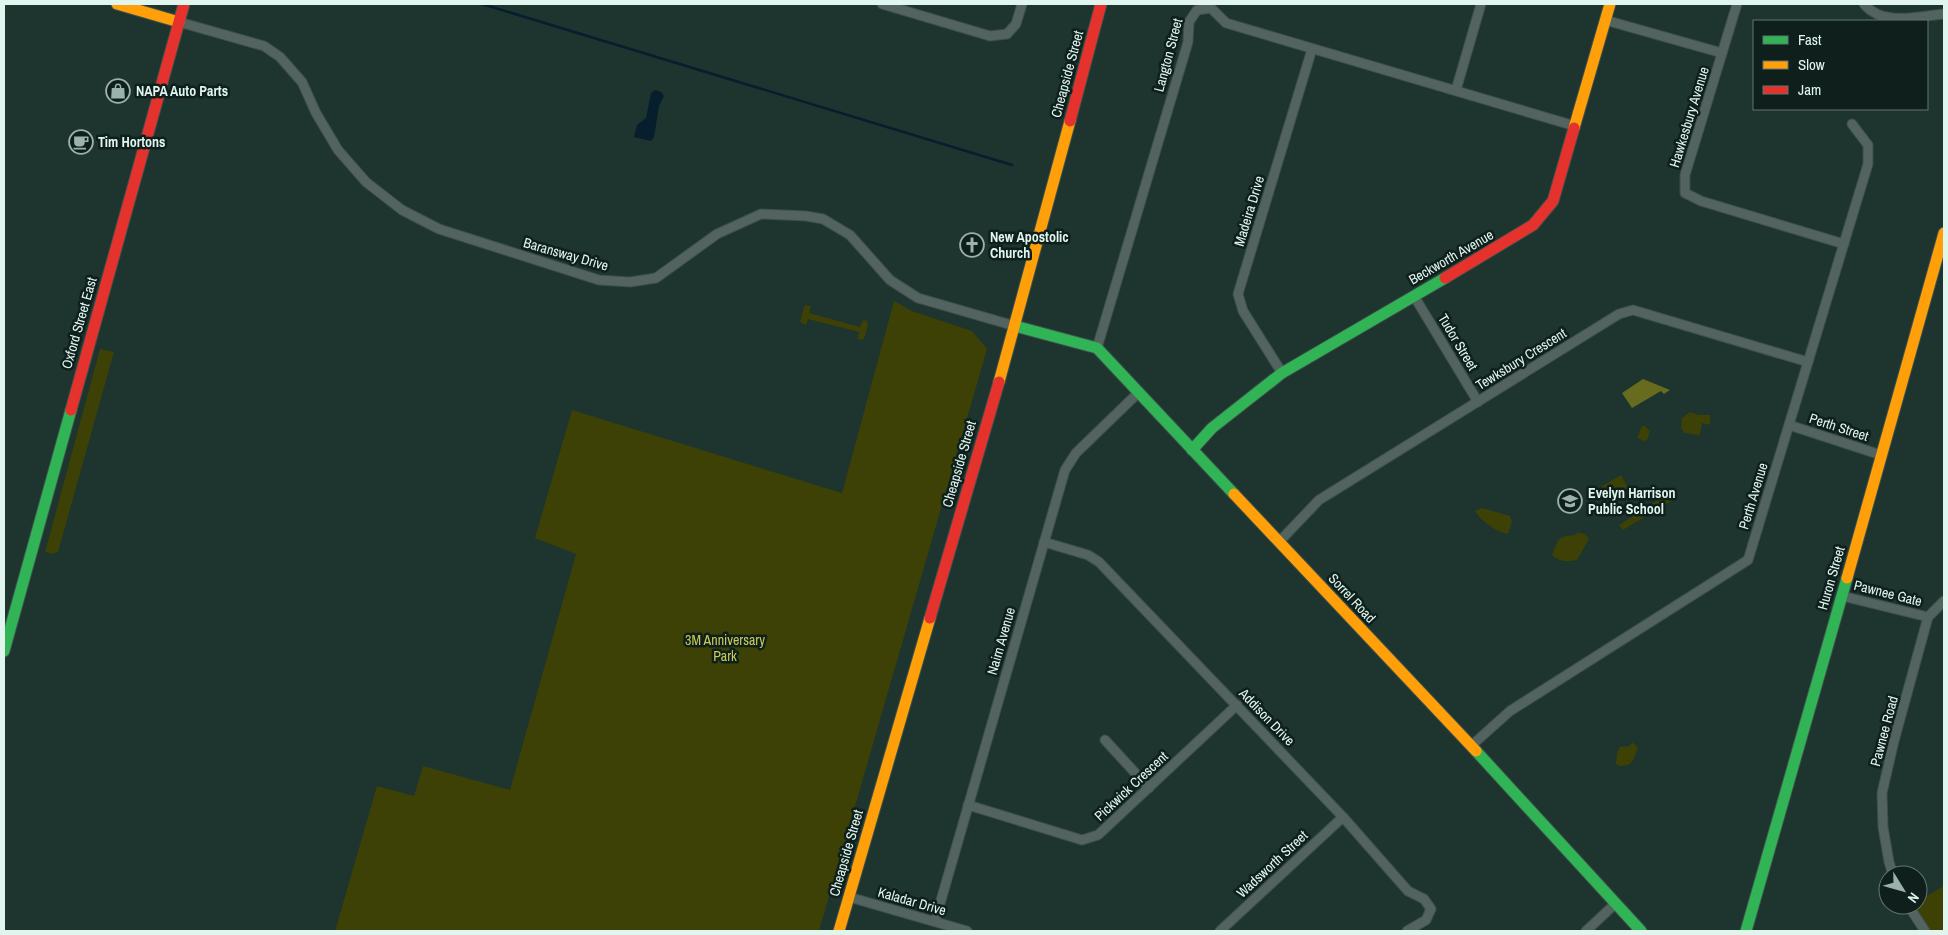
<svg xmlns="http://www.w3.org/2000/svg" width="1948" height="935" font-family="'Archivo Narrow',sans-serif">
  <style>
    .green { fill: #3d4106 }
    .forest { fill: #676b1e }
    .water { fill: #071e2c }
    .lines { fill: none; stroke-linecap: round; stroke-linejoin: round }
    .stream { stroke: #071e2c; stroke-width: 2.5 }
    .street-casing { stroke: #3d4f4a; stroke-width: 11 }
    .fast-casing { stroke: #3d4f4a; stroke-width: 13 }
    .slow-casing { stroke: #3d4f4a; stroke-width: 13 }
    .jam-casing { stroke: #3d4f4a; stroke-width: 13 }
    .street { stroke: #53635f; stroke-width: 9 }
    .fast { stroke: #30b455; stroke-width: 11 }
    .slow { stroke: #ff9f0a; stroke-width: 11 }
    .jam { stroke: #e5322d; stroke-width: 11 }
    .labels { text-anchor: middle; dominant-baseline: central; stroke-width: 5; stroke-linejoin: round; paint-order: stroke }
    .street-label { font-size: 14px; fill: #dff5ee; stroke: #0f201c }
    .poi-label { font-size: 14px; font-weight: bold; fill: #dff5ee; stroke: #0f201c; text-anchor: start }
    .park-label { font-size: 14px; fill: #c9cb59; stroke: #0f201c }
  </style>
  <rect width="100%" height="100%" fill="#1d342f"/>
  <!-- green -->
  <g class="green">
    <polygon points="894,301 912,311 972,331 987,349 819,931 335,931 377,786 414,796 423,766 510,790 576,554 535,538 572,410 842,493"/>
    <polygon points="806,305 811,306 809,313 860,327 863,320 867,321 868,325 864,339 860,340 858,339 859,332 808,319 806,325 800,322 804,307"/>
    <polygon points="100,349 114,352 58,552 52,554 45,552"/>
    <polygon points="1690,412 1699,415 1710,415 1710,425 1702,423 1700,435 1684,433 1681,427 1682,418"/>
    <polygon points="1642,426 1645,426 1650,431 1647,440 1644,441 1637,438"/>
    <polygon points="1621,475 1628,488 1606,500 1599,488"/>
    <polygon points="1672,491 1676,498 1623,530 1619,525"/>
    <path d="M 1482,508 L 1510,516 L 1512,522 L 1508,534 C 1496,532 1481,521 1475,511 Z"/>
    <path d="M 1577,532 L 1585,534 L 1589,539 L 1577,560 C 1566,562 1560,562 1552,555 C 1559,538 1558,536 1576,535 Z"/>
    <path d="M 1632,742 L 1638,748 C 1633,760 1634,766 1619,766 L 1616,764 L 1617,753 L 1620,747 L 1630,746 Z"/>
    <polygon points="1944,886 1944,931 1930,931 1912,905 1918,905 1918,901"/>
  </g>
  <!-- forest -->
  <polygon class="forest" points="1643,379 1670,390 1664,394 1661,391 1632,408 1622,393"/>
  <!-- water -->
  <polygon class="water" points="655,90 661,92 664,96 659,106 654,137 651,141 634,137 637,125 646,118 651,93"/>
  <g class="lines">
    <!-- stream -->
    <polyline class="stream" points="482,4 1012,165"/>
    <!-- street casing -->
    <g class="street-casing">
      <g id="street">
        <polyline points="882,4 990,36 1007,34 1016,24 1022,4"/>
        <polyline points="1737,4 1685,175 1685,193 1701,201 1844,244"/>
        <path d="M 1864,4 C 1883,27 1918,16 1944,14"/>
        <polyline points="1605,20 1722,53"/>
        <polyline points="179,22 264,46 280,57 302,82 316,113 338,150 366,182 402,210 439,229 599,280 630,282 656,278 717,234 761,214 806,216 823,219 850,235 890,280 918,298 1015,326"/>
        <polyline points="1456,90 1481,4"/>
        <polyline points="1414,296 1478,402"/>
        <polyline points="1097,348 1188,42 1189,22 1197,10 1211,8 1226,23 1575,126"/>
        <polyline points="1282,373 1243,311 1238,294 1312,49"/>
        <polyline points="1789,425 1881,455"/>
        <polyline points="1044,542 1088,555 1099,562 1343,817 1408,891 1424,899 1431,909 1426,920 1407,931"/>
        <polyline points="1279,542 1319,500 1619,314 1633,310 1808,362"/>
        <polyline points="1842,596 1928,617"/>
        <polyline points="1105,740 1149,788"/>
        <polyline points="1471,746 1510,711 1748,560 1868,164 1868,145 1852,124"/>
        <polyline points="968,805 1082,840 1098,835 1237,705"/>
        <polyline points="1893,875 1889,862 1883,827 1882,793 1894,741 1928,617 1944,601"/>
        <polyline points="849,897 967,931"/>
        <polyline points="1908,905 1925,931"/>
        <polyline points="935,921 1065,470 1076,453 1138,393"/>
        <polyline points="1220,931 1343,817"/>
        <polyline points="1586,931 1615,904"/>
      </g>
    </g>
    <!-- fast casing -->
    <g class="fast-casing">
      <g id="fast">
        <polyline points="1015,326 1097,348 1234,494"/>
        <polyline points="1192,450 1212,428 1282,373 1445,278"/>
        <polyline points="4,651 71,410"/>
        <polyline points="1476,751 1641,931"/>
        <polyline points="1746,931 1847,578"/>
      </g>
    </g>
    <!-- slow casing -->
    <g class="slow-casing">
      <g id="slow">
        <polyline points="117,4 179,22"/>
        <polyline points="1574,128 1610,4"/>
        <polyline points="999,382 1070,121"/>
        <polyline points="1234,494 1476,751"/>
        <polyline points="1847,578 1944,233"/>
        <polyline points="839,931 930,618"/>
      </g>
    </g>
    <!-- jam casing -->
    <g class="jam-casing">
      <g id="jam">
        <polyline points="1070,121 1101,4"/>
        <polyline points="1445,278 1533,225 1553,201 1574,128"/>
        <polyline points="71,410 184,4"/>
        <polyline points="930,618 999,382"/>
      </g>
    </g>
    <!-- street -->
    <use href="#street" class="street"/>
    <!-- fast -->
    <use href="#fast" class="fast"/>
    <!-- slow -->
    <use href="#slow" class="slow"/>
    <!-- jam -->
    <use href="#jam" class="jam"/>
  </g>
  <!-- icons -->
  <defs>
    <g id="shop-ring" transform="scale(1.25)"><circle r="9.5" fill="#0f201c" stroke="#9bb1ab" stroke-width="1.5"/><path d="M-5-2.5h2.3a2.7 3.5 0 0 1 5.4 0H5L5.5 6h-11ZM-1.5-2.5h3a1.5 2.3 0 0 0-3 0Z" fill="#9bb1ab"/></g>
    <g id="cafe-ring" transform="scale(1.25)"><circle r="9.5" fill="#0f201c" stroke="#9bb1ab" stroke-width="1.5"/><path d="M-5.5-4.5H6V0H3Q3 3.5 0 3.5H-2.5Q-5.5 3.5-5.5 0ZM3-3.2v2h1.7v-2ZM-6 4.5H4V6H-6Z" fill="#9bb1ab"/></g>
    <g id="church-ring" transform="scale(1.25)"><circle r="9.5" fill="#0f201c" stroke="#9bb1ab" stroke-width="1.5"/><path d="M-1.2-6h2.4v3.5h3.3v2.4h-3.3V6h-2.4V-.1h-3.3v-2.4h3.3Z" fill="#9bb1ab"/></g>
    <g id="school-ring" transform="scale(1.25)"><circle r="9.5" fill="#0f201c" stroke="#9bb1ab" stroke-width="1.5"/><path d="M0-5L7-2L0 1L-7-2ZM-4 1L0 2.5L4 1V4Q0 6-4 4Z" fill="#9bb1ab"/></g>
  </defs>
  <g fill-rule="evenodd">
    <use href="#shop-ring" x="118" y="91"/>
    <use href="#cafe-ring" x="81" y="142"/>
    <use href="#church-ring" x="972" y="245"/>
    <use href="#school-ring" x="1570" y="501"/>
  </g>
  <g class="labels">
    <!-- street labels -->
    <g class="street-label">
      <text transform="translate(1168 55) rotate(-75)">Langton Street</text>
      <text transform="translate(1067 74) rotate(-75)">Cheapside Street</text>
      <text transform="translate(1689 117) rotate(-73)">Hawkesbury Avenue</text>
      <text transform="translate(1249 211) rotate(-73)">Madeira Drive</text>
      <text transform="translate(566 254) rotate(16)">Baransway Drive</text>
      <text transform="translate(1451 257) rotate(-30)">Beckworth Avenue</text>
      <text transform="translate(79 323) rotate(-74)">Oxford Street East</text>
      <text transform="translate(1458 342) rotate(59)">Tudor Street</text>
      <text transform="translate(1521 359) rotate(-32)">Tewksbury Crescent</text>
      <text transform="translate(1839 427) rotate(18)">Perth Street</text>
      <text transform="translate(959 464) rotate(-74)">Cheapside Street</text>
      <text transform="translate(1753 496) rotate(-73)">Perth Avenue</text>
      <text transform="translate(1831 578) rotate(-74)">Huron Street</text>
      <text transform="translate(1888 593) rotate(14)">Pawnee Gate</text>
      <text transform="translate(1352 598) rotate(47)">Sorrel Road</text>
      <text transform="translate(1001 641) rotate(-74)">Nairn Avenue</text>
      <text transform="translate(1267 717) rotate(46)">Addison Drive</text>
      <text transform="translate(1884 731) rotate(-75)">Pawnee Road</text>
      <text transform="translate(1131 786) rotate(-43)">Pickwick Crescent</text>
      <text transform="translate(846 853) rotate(-74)">Cheapside Street</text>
      <text transform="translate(1272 864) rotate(-43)">Wadsworth Street</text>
      <text transform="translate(912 901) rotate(16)">Kaladar Drive</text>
    </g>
    <!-- poi labels -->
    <g class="poi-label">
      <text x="136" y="91">NAPA Auto Parts</text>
      <text x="98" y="142">Tim Hortons</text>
      <text x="990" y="237">New Apostolic<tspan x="990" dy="16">Church</tspan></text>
      <text x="1588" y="493">Evelyn Harrison<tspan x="1588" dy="16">Public School</tspan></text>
    </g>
    <!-- park labels -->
    <g class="park-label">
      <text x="725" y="640">3M Anniversary<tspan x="725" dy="16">Park</tspan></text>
    </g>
  </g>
  <!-- border -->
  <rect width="1948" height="935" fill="none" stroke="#dff5ee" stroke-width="10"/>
  <!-- legend -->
  <rect x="1753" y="20" width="175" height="90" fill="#0f201c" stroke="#627570"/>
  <rect x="1763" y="36" width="25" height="8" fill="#30b455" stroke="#627570"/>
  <text x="1798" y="45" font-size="15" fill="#dff5ee">Fast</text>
  <rect x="1763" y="61" width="25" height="8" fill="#ff9f0a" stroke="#627570"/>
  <text x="1798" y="70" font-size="15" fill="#dff5ee">Slow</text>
  <rect x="1763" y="86" width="25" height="8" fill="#e5322d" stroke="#627570"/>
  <text x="1798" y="95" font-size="15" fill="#dff5ee">Jam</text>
  <!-- north arrow -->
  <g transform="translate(1903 890) rotate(127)"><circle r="24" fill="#0f201c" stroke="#627570"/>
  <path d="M0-4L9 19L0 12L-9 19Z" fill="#9bb1ab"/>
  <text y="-8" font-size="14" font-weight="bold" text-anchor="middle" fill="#dff5ee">N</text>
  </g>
</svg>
